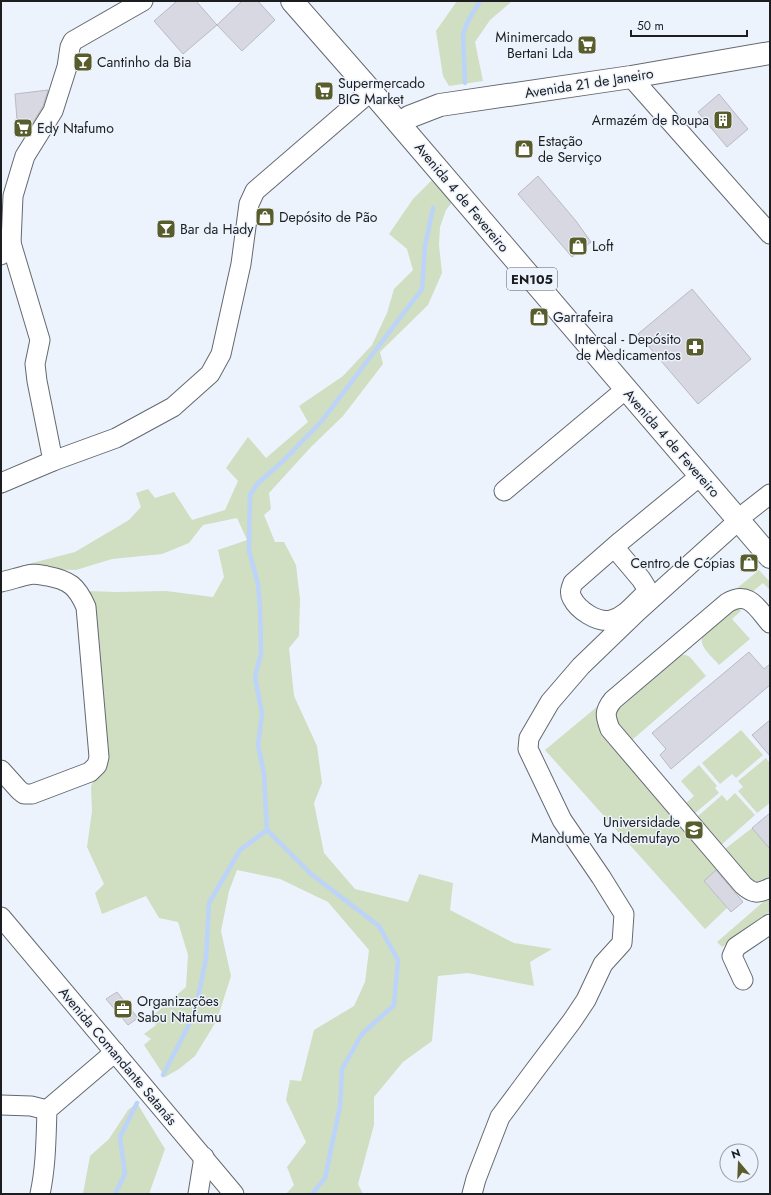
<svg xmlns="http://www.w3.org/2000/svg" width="771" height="1195" font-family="Jost,sans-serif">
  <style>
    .green { fill: #d0dec2 }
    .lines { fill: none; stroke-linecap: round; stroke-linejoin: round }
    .stream { stroke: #bcd3fa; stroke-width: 4.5 }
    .building { fill: #d7d8e2; stroke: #babac4 }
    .minor-casing { stroke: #646971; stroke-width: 21 }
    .major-casing { stroke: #646971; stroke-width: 24 }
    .minor { stroke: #fff; stroke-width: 19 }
    .major { stroke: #fff; stroke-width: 22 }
    .labels { text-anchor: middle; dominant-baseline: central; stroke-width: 3; stroke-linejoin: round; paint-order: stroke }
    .shield { fill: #edf3fc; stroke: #5a5d62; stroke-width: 1 }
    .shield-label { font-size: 13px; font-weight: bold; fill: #1b1d20 }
    .poi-label { font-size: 14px; fill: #1b1d20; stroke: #edf3fc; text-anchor: start }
    .street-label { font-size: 14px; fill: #1b1d20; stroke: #edf3fc }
  </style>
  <rect width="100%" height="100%" fill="#edf3fc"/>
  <!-- green -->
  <g class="green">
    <polygon points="457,1 510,1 510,3 490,20 475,42 483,81 449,86 443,76 436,31"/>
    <polygon points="433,179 454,200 446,210 440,227 439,245 442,273 428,305 380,352 383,364 343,416 311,447 269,493 271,509 264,515 275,542 284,542 296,565 300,599 299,636 289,648 294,696 317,746 322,783 314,803 324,853 355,889 408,902 419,874 453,883 450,910 514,943 552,949 530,962 534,986 468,973 438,976 432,1041 403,1062 374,1097 374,1125 358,1184 363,1194 286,1194 294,1185 287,1167 306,1142 286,1100 290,1080 301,1081 314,1030 354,1006 365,982 369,950 328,902 280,879 237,870 229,891 221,931 231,976 217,1020 195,1056 179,1069 165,1077 144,1045 151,1039 144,1034 156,1025 151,1017 186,987 188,955 178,922 159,918 146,896 102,914 95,893 104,884 87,847 92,811 91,787 97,765 87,591 116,592 166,591 213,597 224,577 218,550 247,540 237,518 203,525 189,543 162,554 112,559 76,570 44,569 1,582 1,571 75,552 129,520 141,507 136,493 148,489 155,498 174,492 192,520 225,510 238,481 226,468 248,437 266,458 308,422 299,406 343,376 372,345 387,313 394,289 413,270 407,249 389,234 413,199"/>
    <path d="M 759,570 L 770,582 L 770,590 L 763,583 L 752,592 C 746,589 743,588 736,589 Z"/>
    <path d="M 736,609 L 739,609 L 741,611 L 732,619 L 750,639 L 719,665 C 713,657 697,646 703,635 L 727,614 Z"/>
    <path d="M 682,655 L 686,655 L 690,657 L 706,676 L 632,740 C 625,732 612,723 617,711 L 678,657 Z"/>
    <polygon points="610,696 604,705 721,866 704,881 727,908 705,929 545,750"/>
    <polygon points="741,730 763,755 736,778 732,774 720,784 702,763"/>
    <polygon points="766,758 770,763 770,803 757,813 738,791 743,787 738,781"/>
    <polygon points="699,765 717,786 715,788 719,793 694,814 685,804 694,796 681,781"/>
    <polygon points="735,793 755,815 721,845 697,817 722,795 727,801"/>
    <polygon points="752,828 770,848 770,877 759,883 754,882 751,879 725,849"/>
    <polygon points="770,896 770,911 722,947 717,942"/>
    <polygon points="137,1103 165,1149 149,1194 83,1194 90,1156 109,1139 128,1110"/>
  </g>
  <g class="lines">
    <!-- stream -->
    <g class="stream">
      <polyline points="465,83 463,34 468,21 480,1"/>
      <polyline points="163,1075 195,1013 206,958 209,903 240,850 267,830"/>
      <polyline points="115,1194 125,1174 120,1137 137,1103"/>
      <polyline points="312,1194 325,1178 340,1106 342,1069 362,1034 394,1005 398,960 379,926 311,874 267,830 264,774 258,745 262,714 255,677 261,653 260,609 258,584 249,551 250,495 258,483 283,461 321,422 422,289 425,246 433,208"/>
    </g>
  </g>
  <!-- building -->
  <g class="building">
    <polygon points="177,1 196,1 217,25 183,54 154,21"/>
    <polygon points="242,1 258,1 275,20 242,51 217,25"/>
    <polygon points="48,90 43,106 24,138 23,133 18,133 15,94"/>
    <polygon points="719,94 748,129 727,147 698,112"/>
    <polygon points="538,176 576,221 591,242 572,257 518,194"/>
    <polygon points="692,289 751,359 698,404 638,334"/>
    <polygon points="749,652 764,669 770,664 770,685 671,769 660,755 666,749 652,733"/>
    <polygon points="770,720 770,756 752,735"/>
    <polygon points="770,813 770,849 752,828"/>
    <polygon points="716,870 743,902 731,912 704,881"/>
    <polygon points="117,992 138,1018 128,1025 106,999"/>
  </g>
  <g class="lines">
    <!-- minor casing -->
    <g class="minor-casing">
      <g id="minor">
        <polyline points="631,77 770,234"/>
        <polyline points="11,243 40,340 35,364 37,381 53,461"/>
        <polyline points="1,255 11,243 13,196 21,169 25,156 53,111 67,67 70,47 73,41 143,1"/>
        <polyline points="1,483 53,461 116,438 173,407 210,374 221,354 241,264 249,204 255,191 371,91"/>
        <polyline points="504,491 626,389"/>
        <polyline points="747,512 770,494"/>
        <path d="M 614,547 L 641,579 L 646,587 L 645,594 C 635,603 625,617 611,620 C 597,623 578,610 572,598 C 569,593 571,588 573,583 L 621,541 L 700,476"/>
        <path d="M 1,582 C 10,580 19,577 28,575 C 34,573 41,575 47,576 C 69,580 77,586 86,607 L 99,757 L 97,765 L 90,772 L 32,794 L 24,794 L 19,790 L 1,770"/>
        <path d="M 770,623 C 757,608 749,590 727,603 L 613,700 C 604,711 605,716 610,729 L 743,885 C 753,894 758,894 770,888"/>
        <polyline points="1,917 234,1194"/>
        <polyline points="743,980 732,956 736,947 770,924"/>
        <polyline points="1,1105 31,1106 47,1110"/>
        <path d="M 40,1194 C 46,1166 46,1138 47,1110 L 115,1052"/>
        <polyline points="198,1194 204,1157"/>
        <polyline points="472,1194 476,1179 500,1117 535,1070 572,1021 586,1000 603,964 622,943 624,914 601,877 562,820 528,749 529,738 550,702 581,666 637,612 739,520"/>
      </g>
    </g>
    <!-- major casing -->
    <g class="major-casing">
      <g id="major">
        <polyline points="292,1 371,91 770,557"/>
        <polyline points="409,117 440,105 631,77 770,53"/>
      </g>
    </g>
    <!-- minor -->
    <use href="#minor" class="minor"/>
    <!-- major -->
    <use href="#major" class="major"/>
  </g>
  <!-- icons -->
  <defs>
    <g id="supermarket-square" transform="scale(1)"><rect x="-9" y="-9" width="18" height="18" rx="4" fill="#585d2b" stroke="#edf3fc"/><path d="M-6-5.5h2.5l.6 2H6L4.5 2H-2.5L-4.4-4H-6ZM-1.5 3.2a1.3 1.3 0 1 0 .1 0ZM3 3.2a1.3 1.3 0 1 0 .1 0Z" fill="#fff"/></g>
    <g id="bar-square" transform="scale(1)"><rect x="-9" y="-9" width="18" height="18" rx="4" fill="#585d2b" stroke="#edf3fc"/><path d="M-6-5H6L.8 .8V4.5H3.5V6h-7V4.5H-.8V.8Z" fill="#fff"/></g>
    <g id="building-square" transform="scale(1)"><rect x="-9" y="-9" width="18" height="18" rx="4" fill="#585d2b" stroke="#edf3fc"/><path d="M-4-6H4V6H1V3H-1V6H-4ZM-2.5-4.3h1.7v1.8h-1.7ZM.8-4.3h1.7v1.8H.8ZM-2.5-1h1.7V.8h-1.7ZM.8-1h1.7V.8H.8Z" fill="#fff"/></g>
    <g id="shop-square" transform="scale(1)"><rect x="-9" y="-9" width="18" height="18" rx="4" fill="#585d2b" stroke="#edf3fc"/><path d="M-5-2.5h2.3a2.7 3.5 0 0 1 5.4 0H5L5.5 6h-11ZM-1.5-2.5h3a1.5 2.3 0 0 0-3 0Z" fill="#fff"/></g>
    <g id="pharmacy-square" transform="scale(1)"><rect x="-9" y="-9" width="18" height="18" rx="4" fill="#585d2b" stroke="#edf3fc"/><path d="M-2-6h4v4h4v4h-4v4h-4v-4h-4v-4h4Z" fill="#fff"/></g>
    <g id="university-square" transform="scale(1)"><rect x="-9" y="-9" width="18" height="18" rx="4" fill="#585d2b" stroke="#edf3fc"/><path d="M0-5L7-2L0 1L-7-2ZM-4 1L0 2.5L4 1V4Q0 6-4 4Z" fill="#fff"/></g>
    <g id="office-square" transform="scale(1)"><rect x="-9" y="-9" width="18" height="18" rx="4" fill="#585d2b" stroke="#edf3fc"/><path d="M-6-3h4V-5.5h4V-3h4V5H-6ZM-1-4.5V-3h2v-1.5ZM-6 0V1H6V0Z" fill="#fff"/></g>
  </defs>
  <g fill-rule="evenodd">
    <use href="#supermarket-square" x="587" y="45"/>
    <use href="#bar-square" x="83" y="62"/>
    <use href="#supermarket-square" x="324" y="91"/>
    <use href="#building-square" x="723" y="120"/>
    <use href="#supermarket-square" x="23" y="128"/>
    <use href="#shop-square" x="524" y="149"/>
    <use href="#shop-square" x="265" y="217"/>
    <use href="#bar-square" x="166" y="229"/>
    <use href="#shop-square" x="578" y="246"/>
    <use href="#shop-square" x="539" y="317"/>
    <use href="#pharmacy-square" x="695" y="347"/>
    <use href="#shop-square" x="749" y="563"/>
    <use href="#university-square" x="694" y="830"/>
    <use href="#office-square" x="123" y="1009"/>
  </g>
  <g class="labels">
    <!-- shield labels -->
    <rect class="shield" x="507" y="268" width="50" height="22" rx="3"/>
    <g class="shield-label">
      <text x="532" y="279">EN105</text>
    </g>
    <!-- poi labels -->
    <g class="poi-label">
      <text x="573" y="37" text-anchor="end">Minimercado<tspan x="573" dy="16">Bertani Lda</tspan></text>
      <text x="97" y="62">Cantinho da Bia</text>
      <text x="338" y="83">Supermercado<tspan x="338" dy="16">BIG Market</tspan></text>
      <text x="709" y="120" text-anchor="end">Armazém de Roupa</text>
      <text x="37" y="128">Edy Ntafumo</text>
      <text x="538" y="141">Estação<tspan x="538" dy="16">de Serviço</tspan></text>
      <text x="279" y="217">Depósito de Pão</text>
      <text x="180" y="229">Bar da Hady</text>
      <text x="592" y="246">Loft</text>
      <text x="553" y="317">Garrafeira</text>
      <text x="681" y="339" text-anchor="end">Intercal - Depósito<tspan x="681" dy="16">de Medicamentos</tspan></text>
      <text x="735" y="563" text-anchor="end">Centro de Cópias</text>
      <text x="680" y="822" text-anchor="end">Universidade<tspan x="680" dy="16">Mandume Ya Ndemufayo</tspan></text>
      <text x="137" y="1001">Organizações<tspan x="137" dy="16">Sabu Ntafumu</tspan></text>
    </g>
    <!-- street labels -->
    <g class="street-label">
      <text transform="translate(589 83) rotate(-9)">Avenida 21 de Janeiro</text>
      <text transform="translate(462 197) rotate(50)">Avenida 4 de Fevereiro</text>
      <text transform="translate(672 443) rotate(49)">Avenida 4 de Fevereiro</text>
      <text transform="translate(118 1056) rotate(50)">Avenida Comandante Satanás</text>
    </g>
  </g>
  <!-- border -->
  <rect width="771" height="1195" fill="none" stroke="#1b1d20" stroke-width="4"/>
  <!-- north arrow -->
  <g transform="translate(739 1163) rotate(341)"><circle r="19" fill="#edf3fc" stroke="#999da4"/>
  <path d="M0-3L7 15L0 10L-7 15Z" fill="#585d2b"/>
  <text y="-6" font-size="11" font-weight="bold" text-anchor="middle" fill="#1b1d20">N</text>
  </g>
  <!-- scale -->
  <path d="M631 30v6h116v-6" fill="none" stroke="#1b1d20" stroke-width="2"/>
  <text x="637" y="30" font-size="12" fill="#1b1d20" stroke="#edf3fc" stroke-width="3" paint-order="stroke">50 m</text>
</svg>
